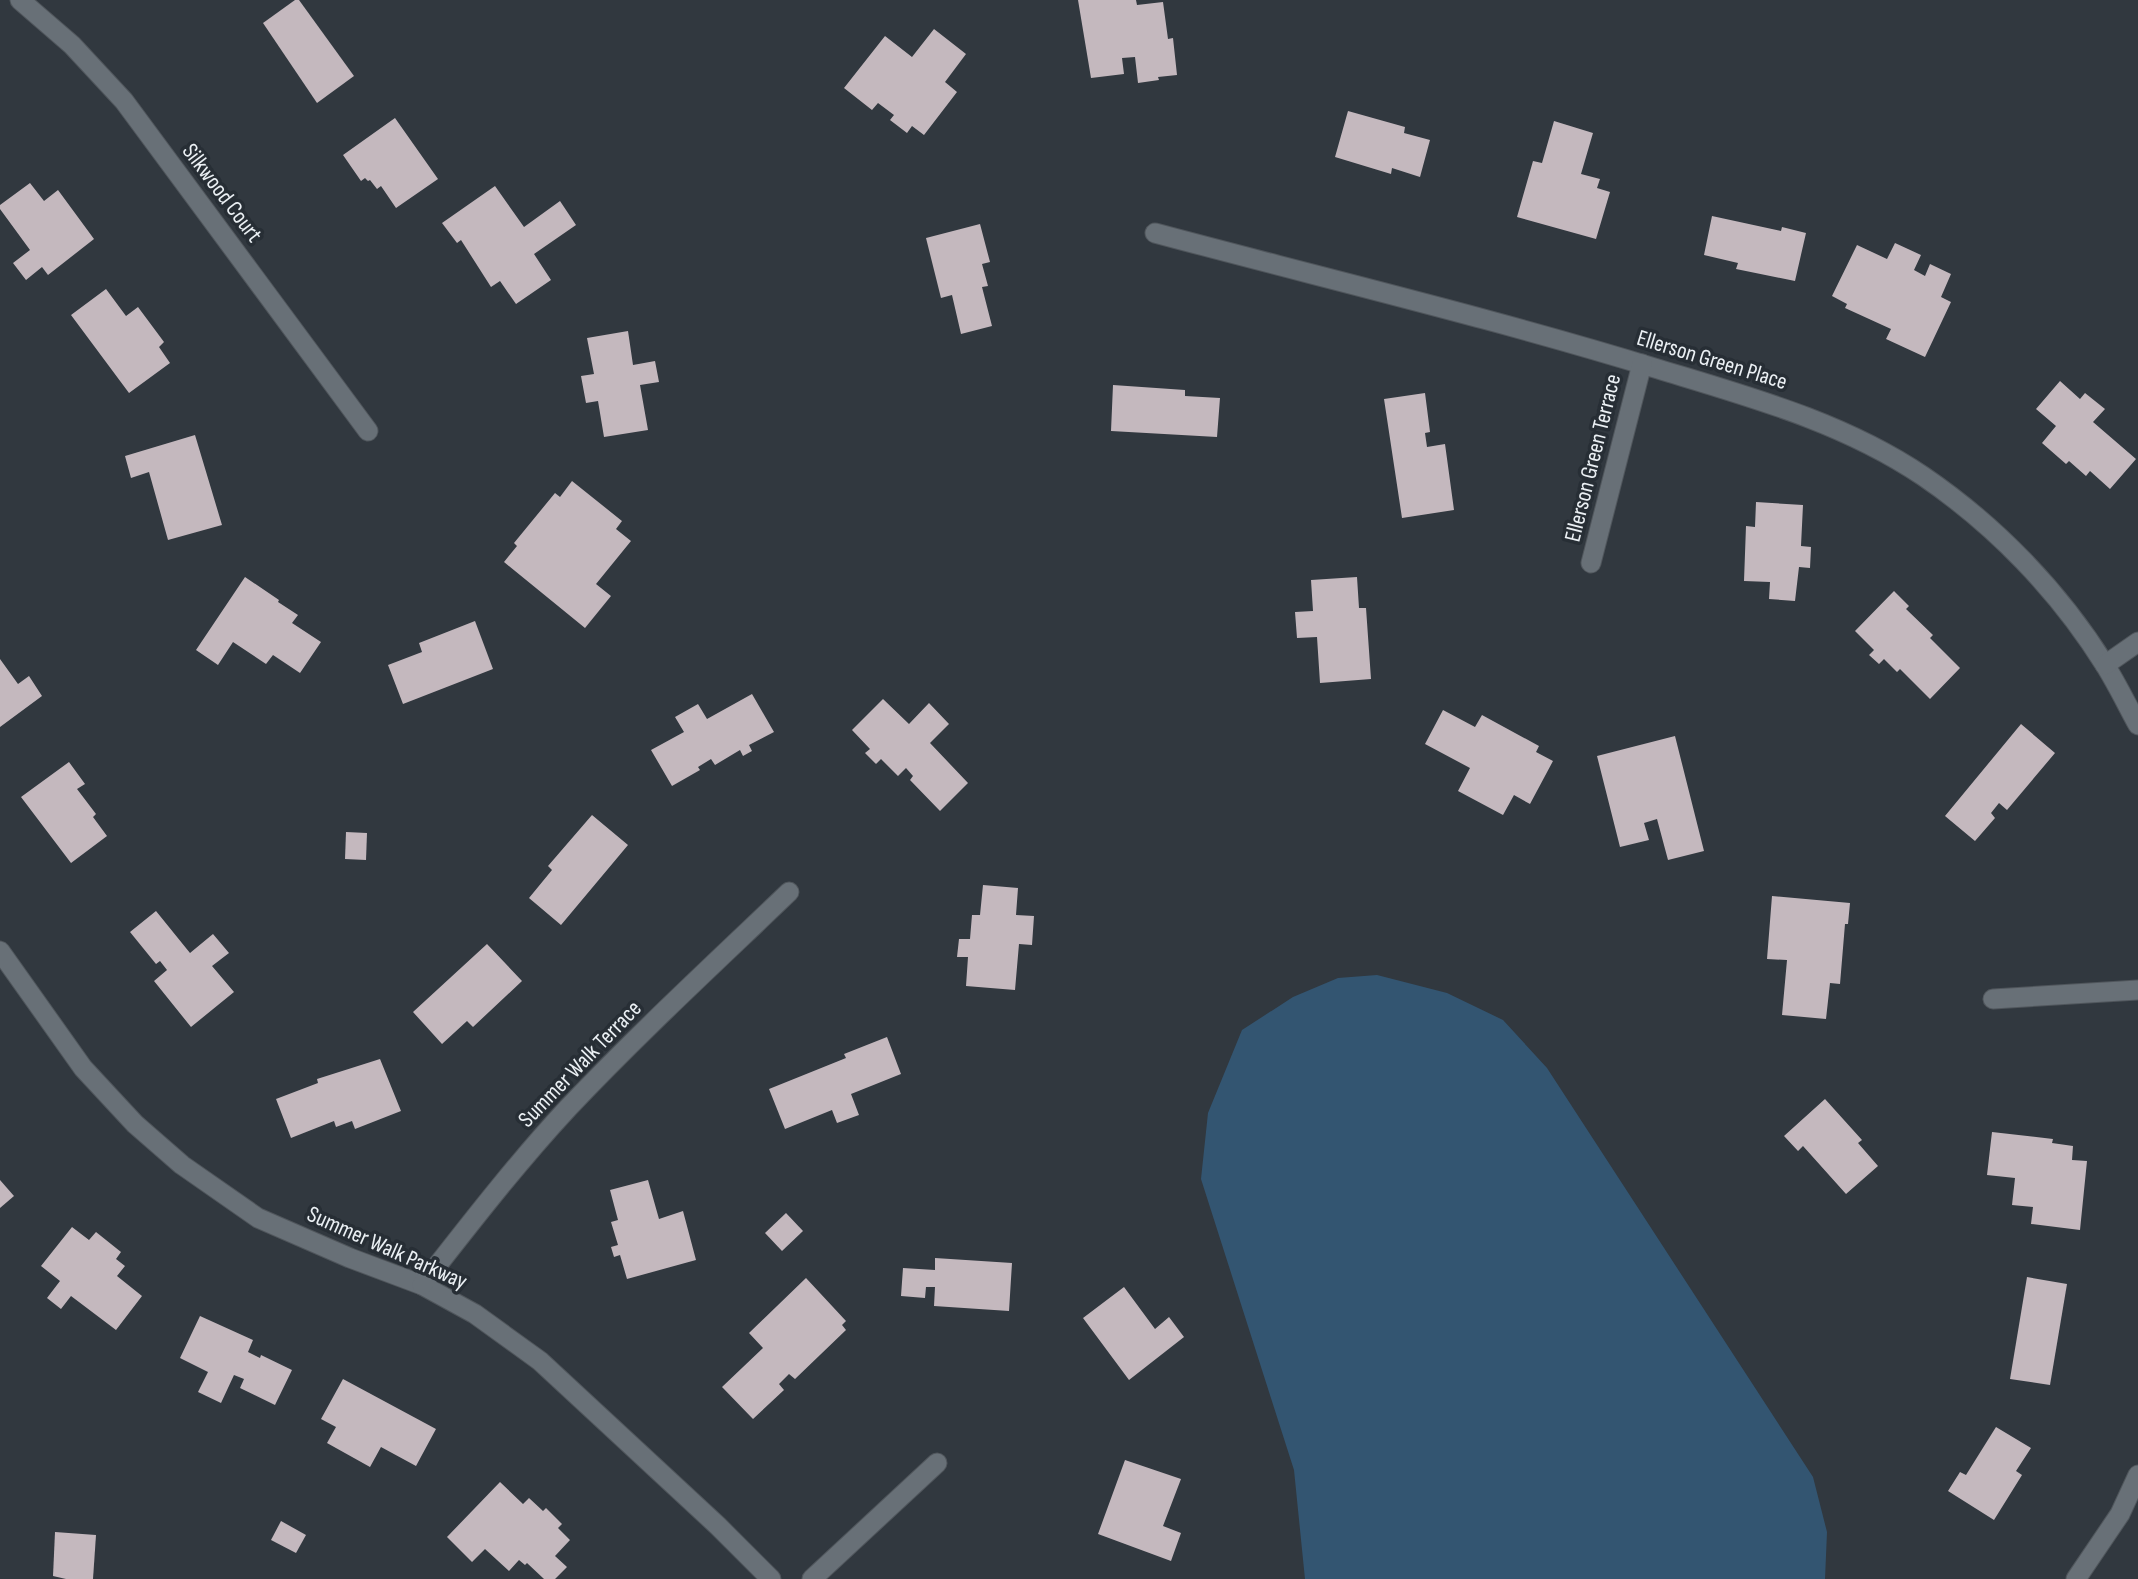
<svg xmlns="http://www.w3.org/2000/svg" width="2138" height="1579" font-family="'Sofia Sans Condensed',sans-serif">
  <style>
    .water { fill: #335571 }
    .building { fill: #c4b8be }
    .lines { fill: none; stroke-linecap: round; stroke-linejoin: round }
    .minor-casing { stroke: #50565c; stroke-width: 21 }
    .minor { stroke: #687077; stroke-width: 19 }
    .labels { text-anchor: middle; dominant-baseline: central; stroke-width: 7; stroke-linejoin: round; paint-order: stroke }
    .street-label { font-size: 23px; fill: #ebf0f4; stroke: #272e35 }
  </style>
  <rect width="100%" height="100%" fill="#31383f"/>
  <!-- water -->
  <polygon class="water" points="1377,975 1447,993 1503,1020 1547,1068 1813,1477 1827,1532 1825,1579 1305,1579 1294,1470 1201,1179 1208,1113 1242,1030 1293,997 1338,978"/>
  <!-- building -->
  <g class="building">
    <polygon points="295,0 299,0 354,76 317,103 263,23"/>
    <polygon points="1078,0 1136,0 1137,5 1163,2 1168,39 1173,38 1177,75 1158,77 1159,80 1138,83 1135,57 1122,58 1124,74 1091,78"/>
    <polygon points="934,29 966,54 945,82 957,92 924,135 912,126 907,133 890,120 894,115 878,103 872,110 844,88 885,36 912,57"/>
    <polygon points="1348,111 1405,127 1404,133 1430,140 1420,177 1392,168 1391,174 1335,157"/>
    <polygon points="395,118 438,179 396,208 381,186 377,189 370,180 368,181 365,178 361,181 343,155"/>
    <polygon points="1554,121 1593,133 1581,174 1600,179 1597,188 1610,192 1596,239 1517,217 1533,161 1542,163"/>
    <polygon points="30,183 44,201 58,190 94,239 48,275 42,267 26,280 13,263 30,250 0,209 0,205"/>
    <polygon points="495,186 524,227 560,201 576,225 534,254 551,280 516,304 500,281 491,287 461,240 457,243 442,223"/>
    <polygon points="1712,216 1781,231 1782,227 1806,233 1795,281 1736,269 1738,263 1704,255"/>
    <polygon points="980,224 990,262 982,264 988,286 982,287 992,326 961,334 952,295 941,298 926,238"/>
    <polygon points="1895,243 1921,255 1914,270 1925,276 1930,264 1951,274 1941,297 1951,302 1925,357 1886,339 1891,329 1845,308 1847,304 1832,296 1857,245 1887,259"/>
    <polygon points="106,289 126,316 138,307 164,342 159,347 170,363 129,393 71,315"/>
    <polygon points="628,331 633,365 655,361 659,382 640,385 648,430 604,437 598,401 586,403 581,376 594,374 587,338"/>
    <polygon points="2060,381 2080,399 2085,393 2105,409 2093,422 2136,459 2110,489 2090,471 2086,476 2069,461 2066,464 2042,443 2056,426 2036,409"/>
    <polygon points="1113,385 1185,390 1185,396 1220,398 1217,437 1111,431"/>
    <polygon points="1425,393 1430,432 1425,433 1427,447 1445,444 1454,510 1402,518 1384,399"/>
    <polygon points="195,435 222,525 168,540 149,472 131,478 125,456"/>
    <polygon points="572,481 622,521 616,529 631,541 596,584 611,596 585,628 504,562 517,546 514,543 555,493 560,497"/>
    <polygon points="1756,502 1803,505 1801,546 1811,547 1810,568 1799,567 1795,601 1769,599 1770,582 1744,581 1746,526 1755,527"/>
    <polygon points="245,577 279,600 278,602 298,615 292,623 321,642 300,673 273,655 266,664 233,642 218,665 196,650"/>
    <polygon points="1357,577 1359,608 1366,608 1371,679 1320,683 1317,637 1297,638 1295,612 1313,611 1311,580"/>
    <polygon points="1894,591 1909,606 1906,609 1933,635 1930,638 1960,668 1930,699 1900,669 1897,672 1884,659 1879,664 1869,655 1874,650 1855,631"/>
    <polygon points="475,621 493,669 403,704 388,665 422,652 419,643"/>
    <polygon points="0,659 18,684 29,676 42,696 0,727"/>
    <polygon points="752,694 774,732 749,745 752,751 743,756 740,750 715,765 711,759 698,767 700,770 672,786 651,750 684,732 675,717 698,704 707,719"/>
    <polygon points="883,699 909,724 929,703 949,724 930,743 968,783 940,811 910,780 913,776 906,768 898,776 881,759 876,764 865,753 870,749 852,730"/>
    <polygon points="1443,710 1475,727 1482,715 1539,746 1536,752 1553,761 1530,804 1514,795 1503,815 1458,791 1470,768 1425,744"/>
    <polygon points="2021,724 2055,753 2007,810 1999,803 1991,813 1995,818 1975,841 1945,816"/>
    <polygon points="1675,736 1704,851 1668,860 1657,819 1644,823 1649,840 1620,847 1597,756"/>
    <polygon points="69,762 85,784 77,789 96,814 93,817 107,836 71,863 21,797"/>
    <polygon points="592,815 628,845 561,925 529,898 552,870 548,866"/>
    <polygon points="346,832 367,833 366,860 345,859"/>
    <polygon points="983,885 1018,888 1016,915 1034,916 1032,945 1019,944 1015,990 966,986 968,957 957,957 959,939 970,939 972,915 980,915"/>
    <polygon points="1772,896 1850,903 1848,924 1845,924 1840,984 1830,983 1826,1019 1782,1015 1787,960 1767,959"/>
    <polygon points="156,911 190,953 213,934 229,953 212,966 234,992 191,1027 154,981 167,970 160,961 156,964 130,932"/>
    <polygon points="487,944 522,981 473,1027 467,1021 442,1044 413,1012"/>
    <polygon points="887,1037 901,1074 851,1094 859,1115 837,1123 832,1110 785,1129 769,1089 846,1058 844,1054"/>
    <polygon points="380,1059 401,1111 355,1129 352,1121 336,1127 334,1121 291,1138 276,1099 318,1083 317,1079"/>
    <polygon points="1825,1099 1862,1140 1858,1143 1878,1166 1846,1194 1803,1146 1798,1151 1784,1136"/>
    <polygon points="1992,1132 2053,1139 2052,1143 2073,1146 2072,1160 2087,1161 2080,1230 2031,1224 2033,1207 2012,1205 2015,1178 1987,1175"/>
    <polygon points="0,1180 14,1196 0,1208"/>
    <polygon points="648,1180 659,1219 683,1211 696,1260 627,1279 620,1255 614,1257 611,1247 618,1245 611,1222 618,1220 610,1190"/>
    <polygon points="786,1213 803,1231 782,1251 765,1233"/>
    <polygon points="72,1227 89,1240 96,1232 121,1252 116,1259 125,1266 117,1276 142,1296 116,1330 71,1296 61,1309 47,1298 60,1281 41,1266"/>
    <polygon points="935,1258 1012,1263 1009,1311 934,1306 935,1287 926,1287 925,1298 901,1296 903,1268 935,1270"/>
    <polygon points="2027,1277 2067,1284 2050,1385 2010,1379"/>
    <polygon points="806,1278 846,1321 842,1325 846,1330 795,1379 789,1374 779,1384 784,1390 753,1419 722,1387 763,1348 749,1333"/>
    <polygon points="1124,1287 1155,1329 1169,1317 1184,1337 1129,1380 1083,1318"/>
    <polygon points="200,1316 253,1340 248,1352 260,1358 261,1355 292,1370 275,1405 240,1388 244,1379 234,1375 221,1403 198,1392 208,1372 180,1358"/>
    <polygon points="343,1379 436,1429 416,1466 381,1447 370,1467 327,1443 336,1427 321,1419"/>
    <polygon points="1996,1427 2031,1448 2016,1471 2022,1475 1994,1520 1948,1491 1960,1472 1966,1475"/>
    <polygon points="1125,1460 1181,1479 1163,1526 1181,1533 1171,1561 1098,1534"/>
    <polygon points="500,1482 523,1504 529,1498 543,1511 546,1508 562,1524 558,1528 570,1540 555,1556 567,1567 555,1579 544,1579 527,1563 525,1565 519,1560 509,1571 485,1549 472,1562 447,1537"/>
    <polygon points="281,1521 306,1535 296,1553 271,1540"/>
    <polygon points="55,1532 96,1535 93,1579 66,1579 53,1576"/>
  </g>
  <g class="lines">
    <!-- minor casing -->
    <g class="minor-casing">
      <g id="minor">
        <polyline points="20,0 72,45 124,101 368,431"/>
        <path d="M 1155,233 C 1323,278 1492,318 1658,369 C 1750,397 1843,422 1923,476 C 1995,525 2059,591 2105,665 C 2117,684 2127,705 2138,725"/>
        <polyline points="1591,563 1642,364"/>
        <polyline points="2105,665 2138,642"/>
        <polyline points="0,951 83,1068 135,1124 182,1165 258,1218 350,1258 422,1285 475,1314 540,1361 718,1526 771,1579"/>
        <polyline points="1993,999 2138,990"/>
        <path d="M 422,1285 C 469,1225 516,1164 568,1108 C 639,1033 715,963 789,892"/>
        <polyline points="812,1579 937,1463"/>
        <polyline points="2076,1579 2120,1514 2138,1475"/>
      </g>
    </g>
    <!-- minor -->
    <use href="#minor" class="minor"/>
  </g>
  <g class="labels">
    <!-- street labels -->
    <g class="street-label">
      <text transform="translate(222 193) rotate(53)">Silkwood Court</text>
      <text transform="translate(1712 360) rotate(17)">Ellerson Green Place</text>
      <text transform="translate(1593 458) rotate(-76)">Ellerson Green Terrace</text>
      <text transform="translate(580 1064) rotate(-46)">Summer Walk Terrace</text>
      <text transform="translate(387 1248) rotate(24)">Summer Walk Parkway</text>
    </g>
  </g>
</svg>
